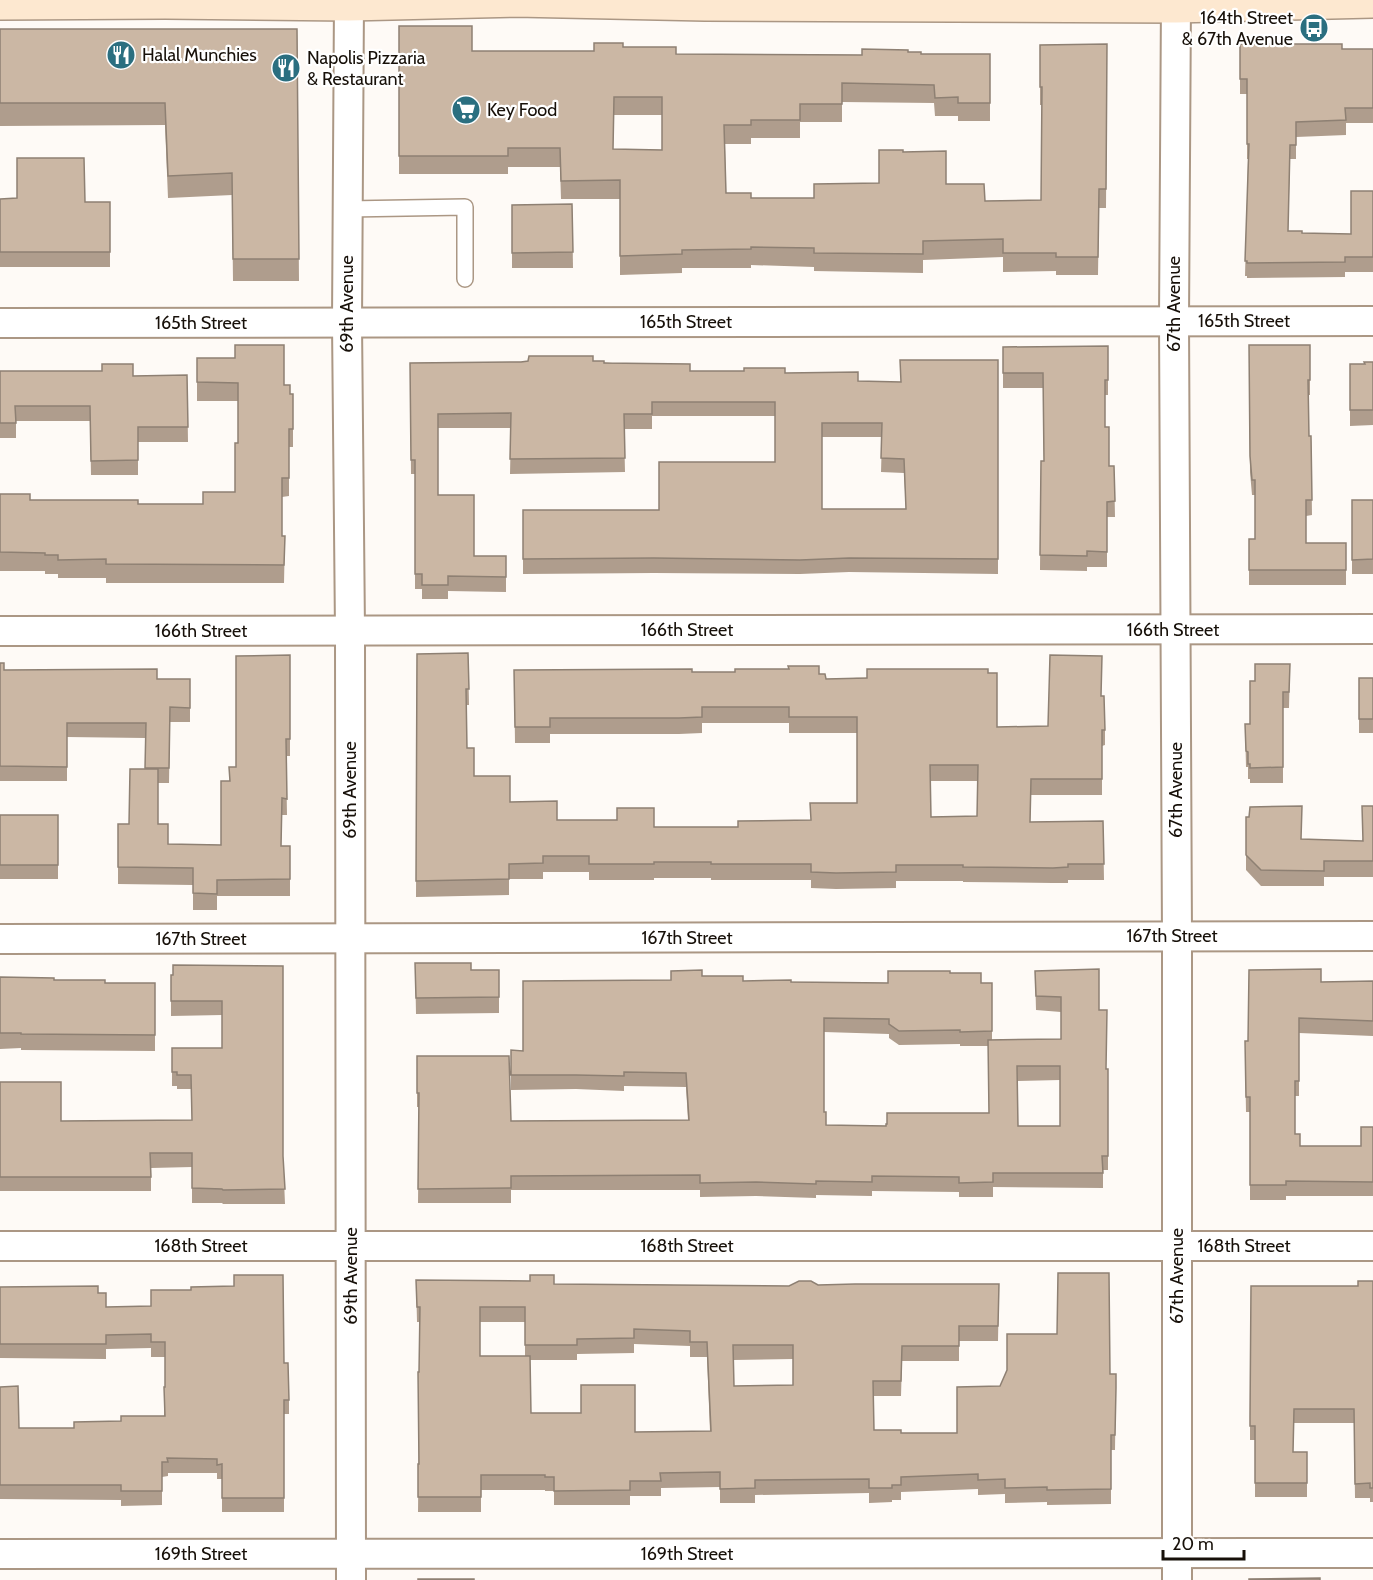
<svg xmlns="http://www.w3.org/2000/svg" width="1373" height="1580" font-family="Cabin,sans-serif">
  <style>
    .lines { fill: none; stroke-linecap: round; stroke-linejoin: round }
    .lane-casing { stroke: #ab9784; stroke-width: 18 }
    .street-casing { stroke: #ab9784; stroke-width: 32 }
    .secondary-casing { stroke: #ab9784; stroke-width: 36 }
    .lane { stroke: #fff; stroke-width: 15 }
    .street { stroke: #fff; stroke-width: 28 }
    .secondary { stroke: #fde8d0; stroke-width: 33 }
    .wall { fill: #af9d8d; fill-rule: evenodd }
    .building { fill: #cbb7a4; stroke: #8e8073; stroke-width: 1.5; fill-rule: evenodd }
    .labels { text-anchor: middle; dominant-baseline: central; stroke-width: 4.5; stroke-linejoin: round; paint-order: stroke }
    .poi-label { font-size: 18px; fill: #171009; stroke: #fff; text-anchor: start }
    .street-label { font-size: 18px; fill: #171009; stroke: #fff }
  </style>
  <rect width="100%" height="100%" fill="#fefaf6"/>
  <g class="lines">
    <!-- lane casing -->
    <g class="lane-casing">
      <polyline id="lane" points="347,209 465,207 465,279"/>
    </g>
    <!-- street casing -->
    <g class="street-casing">
      <g id="street">
        <polyline points="349,0 347,323 350,631 351,1580"/>
        <polyline points="1176,0 1174,321 1177,936 1177,1580"/>
        <polyline points="0,323 1373,321"/>
        <polyline points="0,631 1373,629"/>
        <polyline points="0,939 1373,936"/>
        <polyline points="0,1246 1373,1246"/>
        <polyline points="0,1554 1373,1553"/>
      </g>
    </g>
    <!-- secondary casing -->
    <g class="secondary-casing">
      <polyline id="secondary" points="0,3 165,2 349,4 516,0 705,4 1176,6 1373,1"/>
    </g>
    <!-- lane -->
    <use href="#lane" class="lane"/>
    <!-- street -->
    <use href="#street" class="street"/>
    <!-- secondary -->
    <use href="#secondary" class="secondary"/>
  </g>
  <!-- wall -->
  <g class="wall">
    <path d="M 399,26 L 472,51 L 594,51 L 623,47 L 676,54 L 862,55 L 908,52 L 921,54 L 990,54 L 990,121 L 958,121 L 958,116 L 935,116 L 934,103 L 842,102 L 842,122 L 800,122 L 800,138 L 751,138 L 751,144 L 725,144 L 726,193 L 751,198 L 814,198 L 879,183 L 903,152 L 946,184 L 985,201 L 1041,200 L 1042,105 L 1040,105 L 1040,45 L 1107,44 L 1106,208 L 1099,208 L 1098,275 L 1056,275 L 1056,271 L 1003,272 L 1003,257 L 923,260 L 923,273 L 814,271 L 814,267 L 751,265 L 751,268 L 682,268 L 682,273 L 620,275 L 620,199 L 561,199 L 560,167 L 508,167 L 508,174 L 399,174 ZM 614,115 L 662,115 L 662,150 L 613,149 Z"/>
    <polygon points="0,29 297,29 299,281 233,281 232,195 168,198 165,125 0,126"/>
    <polygon points="1240,44 1342,49 1373,49 1373,123 1346,123 1346,135 1296,137 1296,159 1290,159 1288,231 1302,233 1351,234 1373,191 1373,272 1345,272 1345,277 1247,278 1247,276 1245,276 1248,159 1247,159 1247,94 1240,94"/>
    <polygon points="0,199 85,202 110,202 110,267 0,267"/>
    <polygon points="572,204 573,268 512,268 512,205"/>
    <polygon points="1249,345 1310,345 1310,395 1308,395 1309,436 1311,436 1312,515 1306,516 1306,543 1346,543 1346,585 1249,585 1249,539 1255,539 1255,495 1252,495 1250,472"/>
    <polygon points="1108,346 1108,395 1105,395 1105,427 1109,466 1114,466 1115,517 1107,517 1107,567 1087,567 1087,571 1040,570 1041,461 1044,461 1043,388 1003,388 1003,347"/>
    <polygon points="197,358 284,385 290,394 293,429 293,447 289,447 289,496 282,497 282,536 285,536 284,583 106,583 106,578 58,578 58,574 45,574 45,571 0,571 0,494 30,500 138,504 203,504 235,492 238,443 238,401 197,401"/>
    <path d="M 998,360 L 998,574 L 849,572 L 800,574 L 654,573 L 523,574 L 523,510 L 659,510 L 775,462 L 775,416 L 652,416 L 652,429 L 624,429 L 625,472 L 510,474 L 511,428 L 438,428 L 438,495 L 474,556 L 506,577 L 506,592 L 448,591 L 448,599 L 422,599 L 422,589 L 415,589 L 415,474 L 411,474 L 410,363 L 593,361 L 690,371 L 785,373 L 858,381 L 901,382 ZM 822,437 L 882,437 L 881,472 L 904,473 L 906,509 L 822,509 Z"/>
    <polygon points="1373,362 1373,425 1350,426 1350,364 1365,364"/>
    <polygon points="0,371 133,376 187,375 188,442 138,442 138,475 91,475 90,421 16,421 16,438 0,438"/>
    <rect x="1352" y="500" width="21" height="74"/>
    <path d="M 468,653 L 469,705 L 466,705 L 467,748 L 474,776 L 510,802 L 557,820 L 654,827 L 738,827 L 811,820 L 857,803 L 857,733 L 789,733 L 789,723 L 702,723 L 702,733 L 679,734 L 550,734 L 550,743 L 515,743 L 514,670 L 692,672 L 819,674 L 826,679 L 988,673 L 997,727 L 1048,726 L 1101,696 L 1105,730 L 1105,745 L 1102,746 L 1102,795 L 1031,795 L 1030,822 L 1103,821 L 1104,880 L 1068,880 L 1068,883 L 1053,883 L 963,882 L 963,881 L 896,881 L 896,888 L 836,889 L 811,888 L 811,880 L 711,880 L 711,878 L 654,878 L 654,880 L 589,880 L 589,872 L 543,872 L 543,879 L 509,879 L 509,895 L 416,897 L 417,654 ZM 931,781 L 977,781 L 977,816 L 931,817 Z"/>
    <polygon points="290,655 290,756 286,756 287,815 282,815 281,846 290,846 290,896 217,896 217,910 193,910 193,885 118,884 118,824 129,824 145,769 145,738 67,737 67,781 0,781 0,663 4,670 157,679 190,679 190,722 170,722 169,783 158,783 158,824 168,844 221,845 229,781"/>
    <polygon points="1290,664 1289,708 1283,708 1283,783 1250,783 1250,779 1248,779 1248,767 1246,767 1245,724 1250,724 1255,681"/>
    <rect x="1359" y="678" width="14" height="55"/>
    <polygon points="1373,806 1373,877 1324,877 1324,886 1261,886 1246,870 1246,817 1249,817 1302,839 1362,841"/>
    <rect x="0" y="815" width="58" height="64"/>
    <polygon points="415,963 471,970 499,970 499,1013 416,1014"/>
    <polygon points="283,966 283,1156 285,1204 223,1204 222,1203 192,1203 192,1167 151,1168 151,1191 0,1191 0,1082 61,1121 192,1120 191,1089 177,1089 177,1086 172,1086 172,1048 222,1048 222,1015 171,1016 171,975"/>
    <path d="M 1035,971 L 1099,1010 L 1106,1069 L 1108,1069 L 1108,1170 L 1103,1170 L 1103,1188 L 993,1187 L 993,1197 L 959,1197 L 959,1192 L 872,1191 L 872,1196 L 816,1195 L 816,1198 L 756,1196 L 700,1197 L 700,1190 L 511,1190 L 511,1203 L 418,1203 L 419,1107 L 417,1107 L 417,1056 L 511,1121 L 688,1120 L 686,1087 L 624,1086 L 624,1091 L 576,1089 L 511,1090 L 511,1050 L 523,1051 L 671,980 L 702,976 L 743,981 L 888,983 L 950,973 L 981,983 L 992,983 L 992,1040 L 1061,1039 L 1061,1012 L 1036,1010 ZM 824,1032 L 889,1034 L 889,1038 L 899,1045 L 960,1044 L 960,1046 L 988,1046 L 989,1113 L 886,1126 L 826,1125 L 824,1112 ZM 1060,1080 L 1060,1126 L 1018,1126 L 1018,1081 Z"/>
    <polygon points="0,977 105,983 155,983 155,1051 21,1050 21,1048 0,1049"/>
    <polygon points="1373,981 1373,1036 1299,1033 1299,1096 1295,1096 1295,1134 1300,1146 1361,1146 1373,1127 1373,1196 1286,1196 1286,1200 1250,1200 1250,1112 1246,1112 1245,1055 1248,1041 1321,982"/>
    <path d="M 416,1280 L 554,1284 L 789,1286 L 999,1284 L 998,1341 L 959,1341 L 959,1361 L 902,1361 L 901,1396 L 873,1396 L 874,1430 L 901,1433 L 957,1433 L 1000,1386 L 1116,1374 L 1115,1450 L 1111,1450 L 1111,1504 L 1047,1505 L 1047,1502 L 1005,1503 L 1005,1494 L 978,1495 L 978,1489 L 901,1492 L 901,1500 L 892,1500 L 892,1502 L 869,1503 L 869,1493 L 755,1495 L 755,1503 L 720,1503 L 720,1487 L 661,1488 L 661,1496 L 630,1496 L 630,1505 L 554,1505 L 554,1491 L 545,1491 L 545,1490 L 481,1490 L 481,1512 L 418,1512 L 420,1322 L 417,1322 ZM 480,1322 L 525,1322 L 525,1356 L 480,1356 ZM 634,1344 L 690,1346 L 690,1357 L 707,1357 L 710,1431 L 635,1432 L 531,1413 L 530,1360 L 577,1360 L 577,1354 L 634,1353 ZM 793,1359 L 793,1385 L 734,1386 L 733,1360 Z"/>
    <polygon points="1373,1281 1373,1502 1370,1502 1370,1498 1355,1498 1354,1423 1294,1423 1293,1452 1307,1452 1307,1497 1255,1497 1255,1440 1250,1440 1250,1431 1251,1286 1358,1286"/>
    <polygon points="0,1287 98,1293 106,1307 284,1363 289,1400 289,1414 284,1414 284,1512 222,1512 222,1479 217,1479 217,1473 168,1473 168,1476 162,1477 162,1505 121,1506 121,1500 0,1499 0,1387 19,1428 74,1428 164,1416 165,1387 165,1357 151,1357 151,1348 106,1349 106,1359 0,1358"/>
  </g>
  <!-- building -->
  <g class="building">
    <path d="M 399,26 L 472,26 L 472,51 L 594,51 L 594,43 L 623,43 L 623,47 L 676,47 L 676,54 L 862,55 L 862,49 L 908,50 L 908,52 L 921,52 L 921,54 L 990,54 L 990,103 L 958,103 L 958,97 L 935,98 L 934,85 L 842,83 L 842,104 L 800,104 L 800,120 L 751,120 L 751,125 L 724,125 L 726,193 L 751,193 L 751,198 L 814,198 L 814,184 L 879,183 L 879,150 L 903,150 L 903,152 L 946,151 L 946,184 L 984,184 L 985,201 L 1041,200 L 1042,87 L 1040,87 L 1040,45 L 1107,44 L 1106,189 L 1099,189 L 1098,257 L 1056,257 L 1056,253 L 1003,253 L 1003,239 L 923,241 L 923,254 L 814,253 L 814,248 L 751,247 L 751,249 L 682,250 L 682,254 L 620,256 L 620,180 L 561,181 L 560,148 L 508,148 L 508,156 L 399,156 ZM 614,97 L 662,97 L 662,150 L 613,149 Z"/>
    <polygon points="0,29 297,29 299,259 233,259 232,173 168,176 165,103 0,103"/>
    <polygon points="1240,44 1342,44 1342,49 1373,49 1373,108 1345,108 1346,120 1296,122 1296,145 1290,145 1288,231 1302,231 1302,233 1351,234 1351,191 1373,191 1373,257 1345,257 1345,262 1247,263 1247,261 1245,261 1249,144 1247,144 1247,79 1240,79"/>
    <polygon points="17,158 84,158 85,202 110,202 110,252 0,252 0,199 17,198"/>
    <polygon points="572,204 573,252 512,253 512,205"/>
    <polygon points="235,345 284,345 284,385 290,385 290,394 293,394 293,429 289,429 289,478 282,478 282,536 285,536 284,565 106,564 106,559 58,560 58,555 45,555 45,553 0,552 0,494 30,494 30,500 138,500 138,504 203,504 203,492 235,492 235,443 238,443 238,383 197,382 197,358 235,358"/>
    <polygon points="1249,345 1310,345 1310,380 1308,380 1309,436 1311,436 1312,500 1306,500 1306,543 1346,543 1346,570 1249,570 1249,539 1255,539 1255,480 1252,480 1250,456"/>
    <polygon points="1108,346 1108,380 1105,380 1105,427 1109,427 1109,466 1114,466 1115,501 1107,502 1107,552 1087,551 1087,556 1040,555 1041,461 1044,461 1043,373 1003,373 1003,347"/>
    <path d="M 529,356 L 593,356 L 593,361 L 604,361 L 604,363 L 690,364 L 690,371 L 744,371 L 744,368 L 785,368 L 785,373 L 858,372 L 858,381 L 901,382 L 900,360 L 998,360 L 998,559 L 849,558 L 800,560 L 654,558 L 523,559 L 523,510 L 659,510 L 659,462 L 775,462 L 775,402 L 652,402 L 652,414 L 624,414 L 625,458 L 510,459 L 511,413 L 438,414 L 438,495 L 474,495 L 474,556 L 506,556 L 506,577 L 448,576 L 448,585 L 422,585 L 422,574 L 415,574 L 415,460 L 411,460 L 410,363 L 521,362 L 528,361 ZM 822,423 L 882,423 L 881,458 L 904,459 L 906,509 L 822,509 Z"/>
    <polygon points="1364,362 1373,362 1373,410 1350,410 1350,364 1365,364"/>
    <polygon points="102,364 133,364 133,376 187,375 188,427 138,427 138,460 91,461 90,406 15,406 16,423 0,423 0,371 102,371"/>
    <polygon points="1352,500 1373,500 1373,559 1352,560"/>
    <path d="M 468,653 L 469,689 L 466,689 L 467,748 L 474,748 L 474,776 L 510,776 L 510,802 L 557,801 L 557,820 L 617,820 L 617,808 L 654,808 L 654,827 L 738,827 L 738,821 L 811,820 L 810,803 L 857,803 L 857,717 L 789,717 L 789,707 L 702,707 L 702,717 L 679,718 L 550,718 L 550,727 L 515,727 L 514,670 L 692,669 L 692,672 L 735,672 L 735,669 L 789,669 L 788,666 L 819,666 L 819,674 L 825,674 L 826,679 L 867,678 L 867,669 L 988,669 L 988,673 L 997,673 L 997,727 L 1048,726 L 1050,655 L 1102,656 L 1101,696 L 1104,696 L 1105,730 L 1102,730 L 1102,779 L 1031,779 L 1030,822 L 1103,821 L 1104,864 L 1068,864 L 1068,867 L 1053,868 L 963,867 L 963,865 L 896,865 L 896,872 L 836,873 L 811,872 L 811,864 L 711,864 L 711,862 L 654,862 L 654,864 L 589,864 L 589,856 L 543,856 L 543,863 L 509,864 L 509,879 L 416,881 L 417,654 ZM 930,765 L 978,765 L 977,816 L 931,817 Z"/>
    <polygon points="290,655 290,739 286,739 287,799 282,798 281,846 290,846 290,879 217,880 217,894 193,893 193,868 118,867 118,824 129,824 130,769 158,769 158,824 168,824 168,844 221,845 221,781 230,781 229,767 236,767 236,656"/>
    <polygon points="0,663 4,663 4,670 157,669 157,679 190,679 190,708 170,707 169,768 145,768 146,723 67,723 67,767 0,766"/>
    <polygon points="1255,664 1290,664 1289,692 1283,692 1283,767 1250,768 1250,764 1248,764 1248,752 1246,751 1245,724 1250,724 1250,681 1255,681"/>
    <rect x="1359" y="678" width="14" height="41"/>
    <polygon points="1302,806 1301,839 1363,841 1362,806 1373,806 1373,861 1324,861 1324,871 1261,870 1246,855 1246,817 1249,817 1250,807"/>
    <rect x="0" y="815" width="58" height="50"/>
    <polygon points="415,963 471,963 471,970 499,970 499,997 416,998"/>
    <polygon points="173,965 283,966 283,1156 285,1189 223,1190 222,1189 192,1188 192,1153 150,1153 151,1177 0,1177 0,1082 61,1082 61,1121 192,1120 191,1075 177,1075 177,1072 172,1072 172,1048 222,1048 222,1001 171,1001 171,975 173,975"/>
    <path d="M 1099,969 L 1099,1010 L 1107,1010 L 1106,1069 L 1108,1069 L 1108,1156 L 1102,1156 L 1103,1173 L 993,1173 L 993,1182 L 959,1183 L 959,1177 L 872,1176 L 872,1182 L 816,1181 L 816,1184 L 756,1182 L 700,1183 L 700,1175 L 511,1176 L 511,1188 L 418,1189 L 419,1093 L 417,1093 L 417,1056 L 509,1056 L 511,1121 L 689,1120 L 686,1073 L 624,1072 L 624,1076 L 576,1075 L 511,1075 L 511,1050 L 523,1051 L 523,981 L 671,980 L 671,971 L 702,970 L 702,976 L 743,976 L 743,981 L 791,980 L 791,982 L 888,983 L 888,971 L 950,971 L 950,973 L 981,973 L 981,983 L 992,983 L 992,1031 L 960,1032 L 960,1030 L 899,1031 L 889,1024 L 889,1019 L 824,1018 L 824,1112 L 826,1112 L 826,1125 L 886,1126 L 886,1124 L 887,1124 L 887,1113 L 989,1113 L 988,1040 L 1061,1039 L 1061,997 L 1036,996 L 1035,971 ZM 1017,1066 L 1060,1066 L 1060,1126 L 1018,1126 Z"/>
    <polygon points="1321,969 1321,982 1373,981 1373,1021 1299,1018 1299,1081 1295,1081 1295,1134 1300,1134 1300,1146 1361,1146 1361,1127 1373,1127 1373,1182 1286,1181 1286,1185 1250,1185 1250,1097 1246,1097 1245,1041 1248,1041 1249,970"/>
    <polygon points="0,977 54,978 54,980 105,980 105,983 155,983 155,1035 21,1034 21,1033 0,1033"/>
    <path d="M 1058,1273 L 1109,1273 L 1110,1374 L 1116,1374 L 1116,1388 L 1115,1435 L 1111,1435 L 1111,1489 L 1047,1490 L 1047,1487 L 1005,1488 L 1005,1479 L 978,1480 L 978,1474 L 901,1477 L 901,1485 L 892,1485 L 892,1488 L 869,1488 L 869,1479 L 755,1480 L 755,1488 L 720,1489 L 720,1472 L 660,1473 L 661,1481 L 630,1481 L 630,1490 L 554,1491 L 554,1477 L 545,1477 L 545,1475 L 481,1475 L 481,1497 L 418,1497 L 418,1464 L 419,1464 L 418,1372 L 419,1372 L 420,1307 L 417,1307 L 416,1280 L 530,1281 L 530,1275 L 554,1275 L 554,1284 L 789,1286 L 799,1281 L 811,1281 L 818,1285 L 855,1284 L 999,1284 L 998,1326 L 959,1326 L 959,1346 L 902,1346 L 901,1381 L 873,1381 L 874,1430 L 901,1430 L 901,1433 L 957,1433 L 957,1387 L 1000,1386 L 1007,1370 L 1007,1334 L 1057,1334 ZM 480,1307 L 525,1307 L 525,1345 L 577,1345 L 577,1339 L 634,1338 L 634,1329 L 690,1331 L 690,1342 L 707,1342 L 711,1431 L 635,1432 L 635,1385 L 581,1385 L 581,1413 L 531,1413 L 530,1356 L 480,1356 ZM 733,1345 L 793,1345 L 793,1385 L 734,1386 Z"/>
    <polygon points="234,1275 283,1275 284,1363 288,1363 289,1400 284,1400 284,1498 222,1498 222,1464 217,1465 217,1459 167,1458 168,1462 162,1462 162,1491 121,1491 121,1485 0,1485 0,1387 18,1386 19,1428 74,1428 74,1422 121,1421 121,1416 165,1416 164,1387 165,1387 165,1342 151,1342 151,1334 106,1335 106,1344 0,1344 0,1287 98,1286 98,1293 106,1293 106,1307 151,1306 151,1290 191,1290 191,1287 234,1286"/>
    <polygon points="1358,1281 1373,1281 1373,1488 1370,1488 1370,1483 1355,1484 1354,1409 1294,1409 1293,1452 1307,1452 1307,1483 1255,1483 1255,1426 1250,1426 1250,1417 1251,1286 1358,1286"/>
    <polygon points="1320,1578 1320,1580 1249,1580 1249,1579"/>
    <rect x="418" y="1579" width="56" height="1"/>
  </g>
  <!-- icons -->
  <defs>
    <g id="bus-disc" transform="scale(1.5)"><circle r="9.5" fill="#2b6f80" stroke="#fff"/><path d="M-5-6H5V4H4V6H2V4H-2V6H-4V4H-5ZM-3.5-4V0h7V-4ZM-3.5 1.2v1.5H-2V1.2ZM2 1.2v1.5H3.5V1.2Z" fill="#fff"/></g>
    <g id="restaurant-disc" transform="scale(1.5)"><circle r="9.5" fill="#2b6f80" stroke="#fff"/><path d="M-5-6h1v4h1v-4h1v4h1v-4h1v5L-1.5 .5V6h-2V.5L-5-1ZM5-6V6H3V1.5H1.5Q1.5-4 5-6Z" fill="#fff"/></g>
    <g id="supermarket-disc" transform="scale(1.5)"><circle r="9.5" fill="#2b6f80" stroke="#fff"/><path d="M-6-5.5h2.5l.6 2H6L4.5 2H-2.5L-4.4-4H-6ZM-1.5 3.2a1.3 1.3 0 1 0 .1 0ZM3 3.2a1.3 1.3 0 1 0 .1 0Z" fill="#fff"/></g>
  </defs>
  <g fill-rule="evenodd">
    <use href="#bus-disc" x="1314" y="28"/>
    <use href="#restaurant-disc" x="121" y="55"/>
    <use href="#restaurant-disc" x="286" y="68"/>
    <use href="#supermarket-disc" x="466" y="110"/>
  </g>
  <g class="labels">
    <!-- poi labels -->
    <g class="poi-label">
      <text x="1293" y="18" text-anchor="end">164th Street<tspan x="1293" dy="21">&amp; 67th Avenue</tspan></text>
      <text x="142" y="55">Halal Munchies</text>
      <text x="307" y="58">Napolis Pizzaria<tspan x="307" dy="21">&amp; Restaurant</tspan></text>
      <text x="487" y="110">Key Food</text>
    </g>
    <!-- street labels -->
    <g class="street-label">
      <text transform="translate(347 304) rotate(-90)">69th Avenue</text>
      <text transform="translate(1174 304) rotate(-90)">67th Avenue</text>
      <text x="1244" y="321">165th Street</text>
      <text x="686" y="322">165th Street</text>
      <text x="201" y="323">165th Street</text>
      <text x="687" y="630">166th Street</text>
      <text x="1173" y="630">166th Street</text>
      <text x="201" y="631">166th Street</text>
      <text transform="translate(350 790) rotate(-90)">69th Avenue</text>
      <text transform="translate(1176 790) rotate(-90)">67th Avenue</text>
      <text x="1172" y="936">167th Street</text>
      <text x="687" y="938">167th Street</text>
      <text x="201" y="939">167th Street</text>
      <text x="201" y="1246">168th Street</text>
      <text x="687" y="1246">168th Street</text>
      <text x="1244" y="1246">168th Street</text>
      <text transform="translate(351 1276) rotate(-90)">69th Avenue</text>
      <text transform="translate(1177 1276) rotate(-90)">67th Avenue</text>
      <text x="201" y="1554">169th Street</text>
      <text x="687" y="1554">169th Street</text>
    </g>
  </g>
  <!-- scale -->
  <path d="M1163 1550v9h81v-9" fill="none" stroke="#171009" stroke-width="3"/>
  <text x="1172" y="1550" font-size="18" fill="#171009" stroke="#ffffff" stroke-width="4.5" paint-order="stroke">20 m</text>
</svg>
